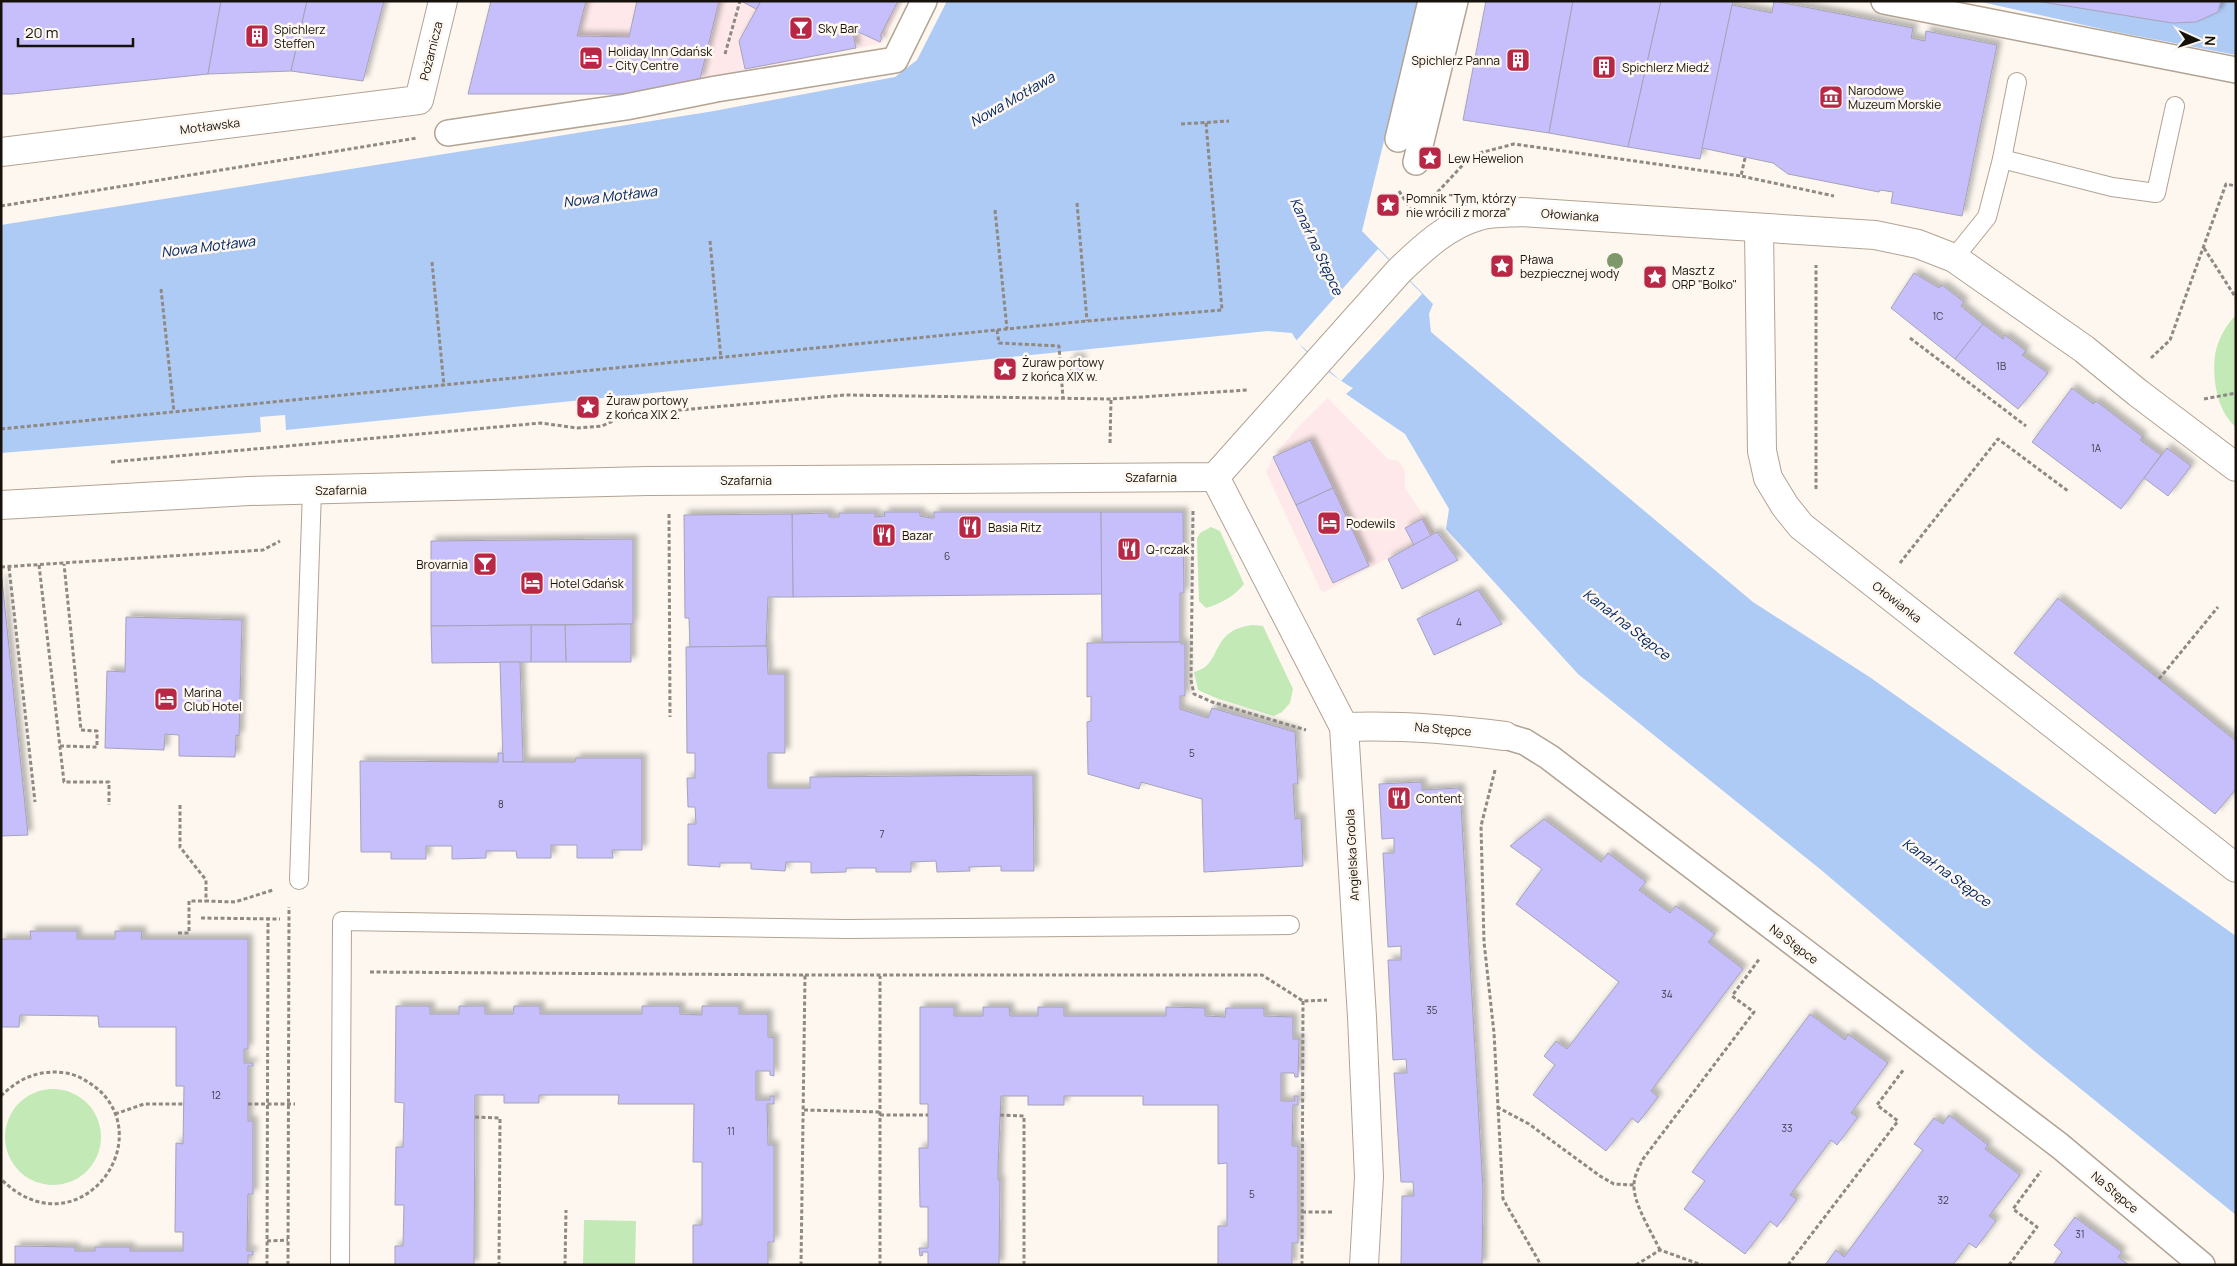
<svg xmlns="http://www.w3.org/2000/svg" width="2237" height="1266" font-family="Manrope,sans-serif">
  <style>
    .commercial { fill: #fee8e9 }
    .green { fill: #c2e9b6 }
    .water { fill: #aecbf6 }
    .pier { fill: #fdf7f0 }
    .building { fill: #c7bffc; stroke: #a5a3b6; filter: url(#shadow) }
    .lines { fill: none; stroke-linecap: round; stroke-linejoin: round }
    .service-casing { stroke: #b2a393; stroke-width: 20 }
    .pedestrian-casing { stroke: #b2a393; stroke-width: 28 }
    .minor-casing { stroke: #b2a393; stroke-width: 30 }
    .path { stroke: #8f8983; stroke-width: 3; stroke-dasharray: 4 2.5; stroke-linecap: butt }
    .service { stroke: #fff; stroke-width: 18 }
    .pedestrian { stroke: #fff; stroke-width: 25 }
    .minor { stroke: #fff; stroke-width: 28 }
    .tree { fill: #7e986c }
    .labels { text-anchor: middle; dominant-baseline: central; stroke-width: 5; stroke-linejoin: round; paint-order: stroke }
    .number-label { font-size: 10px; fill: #423c47 }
    .poi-label { font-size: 12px; fill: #16110b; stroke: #fdf7f0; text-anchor: start }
    .street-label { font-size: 12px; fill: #16110b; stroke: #fdf7f0 }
    .water-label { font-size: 14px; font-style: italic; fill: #002864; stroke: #fdf7f0 }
  </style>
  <defs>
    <filter id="shadow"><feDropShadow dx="4.5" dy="-4.5" stdDeviation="2.5" flood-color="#0004"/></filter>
  </defs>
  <rect width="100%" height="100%" fill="#fdf7f0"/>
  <!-- commercial -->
  <g class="commercial">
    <polygon points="491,1 903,1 882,43 626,94 468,94"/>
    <polygon points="1328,398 1388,459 1398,461 1405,470 1405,488 1435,533 1322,593 1266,472 1273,457 1299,426"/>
  </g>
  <!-- green -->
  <g class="green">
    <path d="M 2236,315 L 2236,427 C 2217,412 2212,378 2215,355 C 2217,341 2226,325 2236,315 Z"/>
    <path d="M 1211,527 L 1220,531 L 1244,584 C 1235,596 1220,604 1206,608 L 1199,601 L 1197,539 L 1200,533 Z"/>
    <path d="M 1253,625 L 1263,626 L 1293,689 L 1290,703 L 1282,712 L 1274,716 L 1216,698 L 1198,690 L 1194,672 C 1224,665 1208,630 1253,625 Z"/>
    <circle cx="53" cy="1137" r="48"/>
    <polygon points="584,1220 636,1221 635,1265 583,1265"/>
  </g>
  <!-- water -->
  <g class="water">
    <path d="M 947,1 L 1418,1 L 1362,231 L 1433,304 L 1429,314 L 1431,332 L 1753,602 L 1871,678 L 2236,936 L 2236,1215 L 2034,1051 L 1820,869 L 1578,674 L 1446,529 L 1449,509 L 1405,434 L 1346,394 L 1353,388 C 1334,378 1302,352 1292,333 L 1268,331 L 286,430 L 285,415 L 260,417 L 261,432 L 1,453 L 1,225 L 714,111 L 895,77 L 917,60 Z"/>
    <polygon points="1977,1 2236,1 2236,55 2106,30"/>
  </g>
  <!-- pier -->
  <polygon class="pier" points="1378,249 1422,294 1341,381 1296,341"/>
  <!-- building -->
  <g class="building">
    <polygon points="1,1 221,1 208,74 12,94 1,94"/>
    <polygon points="221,1 307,1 291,71 208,74"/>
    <polygon points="307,1 384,1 363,81 291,71"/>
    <polygon points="491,1 586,1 577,36 629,37 637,1 719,1 700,79 626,94 468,94"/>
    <polygon points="741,1 761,1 756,9"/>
    <polygon points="761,1 898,1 880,36 882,37 880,42 852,29 856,48 745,69 739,41"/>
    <polygon points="1486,1 1573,1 1549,133 1463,120"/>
    <polygon points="1573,1 1661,1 1628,147 1549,133"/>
    <polygon points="1661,1 1733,1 1700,159 1628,147"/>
    <polygon points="1774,1 1913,28 1911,38 1925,41 1926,31 1997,45 1962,216 1891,203 1893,192 1880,190 1879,192 1788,174 1773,163 1702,148 1732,5 1772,13"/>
    <polygon points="2036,1 2221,1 2218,12 2196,22 2172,23"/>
    <polygon points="1914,273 1939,288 1942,285 1964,302 1961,306 1983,324 1955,359 1891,308"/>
    <polygon points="1983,324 2003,339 2005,335 2026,351 2022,355 2048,373 2018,409 1955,359"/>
    <polygon points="1070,358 1081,358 1082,375 1071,375"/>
    <polygon points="2072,388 2093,404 2096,401 2143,437 2140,440 2161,455 2121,509 2032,442"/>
    <polygon points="1310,440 1333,488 1296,505 1273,457"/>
    <polygon points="2167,448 2191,466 2168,496 2144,478"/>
    <polygon points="1333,488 1369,566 1333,583 1296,505"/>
    <polygon points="884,512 920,512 920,516 931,518 934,518 934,512 1101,512 1102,594 793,597 792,514 829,513 829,517 839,517 839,513 875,513 875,517 885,516"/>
    <polygon points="1101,512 1183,512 1184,593 1180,593 1180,642 1102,642"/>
    <polygon points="792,514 793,597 768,597 766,646 690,647 689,618 685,618 684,515"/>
    <polygon points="1422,519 1431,536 1414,545 1405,528"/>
    <polygon points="1437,532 1458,560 1402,589 1388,559"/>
    <polygon points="633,539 633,624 431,626 431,541"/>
    <polygon points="1,579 2,579 28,835 1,836"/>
    <polygon points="1478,590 1502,624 1434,655 1417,619"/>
    <polygon points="2058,598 2236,741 2236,789 2215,814 2014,653"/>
    <polygon points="126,617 242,620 239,736 236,735 235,757 179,756 179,735 165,734 164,750 105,748 107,671 125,672"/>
    <polygon points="631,624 631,662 566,662 565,625"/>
    <polygon points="531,625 565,625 566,662 531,662"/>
    <polygon points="531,625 531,662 432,663 431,626"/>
    <polygon points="1180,642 1181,644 1185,644 1185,696 1180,696 1180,709 1208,718 1212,708 1295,732 1298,784 1293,784 1295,819 1301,818 1303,866 1204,872 1202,799 1141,782 1139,789 1088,774 1087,722 1091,721 1091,696 1087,697 1087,643"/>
    <polygon points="767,646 768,674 785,674 785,753 768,753 768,788 810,788 810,777 1033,775 1034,871 1001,871 1001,866 969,867 970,871 937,872 936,861 911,862 911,872 876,872 876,868 846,868 846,872 811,873 811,862 786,862 785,871 751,869 751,863 720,863 720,867 688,865 688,824 696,824 695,807 688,807 687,778 695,778 695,753 687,753 686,647"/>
    <polygon points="500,662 520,662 523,762 503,762"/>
    <polygon points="498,753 503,753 503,762 575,762 576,758 642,758 642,850 612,850 613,858 577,858 577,845 551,845 551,858 517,858 516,851 486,851 486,858 452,859 452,846 426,846 426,859 391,859 391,852 361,852 360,761 498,762"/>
    <polygon points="1422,782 1422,790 1460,788 1483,1190 1482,1265 1401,1265 1402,1196 1414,1196 1413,1182 1401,1182 1394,1073 1407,1073 1406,1059 1393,1060 1388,960 1401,960 1401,946 1388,947 1383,853 1394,853 1394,838 1382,839 1379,784"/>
    <polygon points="1544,819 1601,862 1608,853 1646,882 1639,890 1670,913 1676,906 1715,934 1708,942 1743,969 1651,1091 1658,1097 1638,1123 1632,1118 1606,1151 1533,1095 1555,1065 1544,1056 1556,1041 1567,1049 1619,982 1516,904 1542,869 1510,846"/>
    <polygon points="30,931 77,931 77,939 115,939 115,931 142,931 141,939 248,939 248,1049 244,1049 244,1063 253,1063 253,1066 248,1066 248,1121 253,1121 253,1194 248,1194 247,1251 253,1251 253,1255 248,1255 248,1265 15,1265 15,1246 75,1247 75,1251 95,1251 95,1247 130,1247 130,1251 183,1251 183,1232 175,1232 176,1143 183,1144 184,1086 176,1086 176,1027 99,1027 98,1016 20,1015 19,1027 1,1027 1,939 31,939"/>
    <polygon points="396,1006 430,1006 430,1014 459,1014 459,1006 485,1006 485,1014 513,1014 514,1006 540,1006 540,1014 642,1014 642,1006 680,1006 680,1014 702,1015 702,1006 739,1006 739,1014 768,1014 768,1037 774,1038 774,1076 770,1075 770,1071 756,1071 756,1100 770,1100 770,1096 774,1096 774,1104 767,1104 768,1145 774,1145 774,1242 768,1242 768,1265 693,1265 693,1225 702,1225 702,1162 693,1162 694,1104 618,1104 619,1095 539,1095 539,1103 504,1103 504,1095 475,1095 474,1265 395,1265 395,1246 403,1246 404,1205 395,1205 396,1147 403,1147 404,1103 395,1102"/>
    <polygon points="920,1007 954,1007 954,1016 983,1016 983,1007 1009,1007 1010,1016 1038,1016 1038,1007 1064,1007 1064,1016 1166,1016 1166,1007 1205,1008 1205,1016 1225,1017 1226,1008 1264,1008 1264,1016 1293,1017 1293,1039 1299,1039 1298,1077 1295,1077 1294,1073 1281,1073 1281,1101 1295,1101 1294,1096 1298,1096 1298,1105 1293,1105 1292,1146 1298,1146 1298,1243 1292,1243 1292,1265 1218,1265 1218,1226 1227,1226 1227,1163 1218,1164 1218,1105 1143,1105 1143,1096 1064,1096 1064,1105 1028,1105 1028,1096 1001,1096 998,1165 998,1180 1000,1180 999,1265 928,1265 928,1252 922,1252 923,1255 920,1256 919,1248 928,1248 928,1207 920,1207 919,1148 928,1148 928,1104 920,1104"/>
    <polygon points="1810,1014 1845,1040 1848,1034 1888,1063 1851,1113 1858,1117 1837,1145 1831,1140 1790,1195 1797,1199 1777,1227 1770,1221 1745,1254 1684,1209 1705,1181 1692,1172"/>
    <polygon points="1949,1115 1988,1145 1985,1149 2020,1175 1989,1216 1996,1221 1976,1248 1969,1243 1953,1265 1825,1265 1836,1250 1844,1257 1923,1150 1914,1144 1934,1118 1943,1124"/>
    <polygon points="2075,1217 2122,1252 2118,1257 2129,1265 2053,1265 2062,1252 2054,1245"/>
  </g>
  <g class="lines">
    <!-- service casing -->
    <g class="service-casing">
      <g id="service">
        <polyline points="2002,159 2112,187 2156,193 2175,106"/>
        <polyline points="1954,258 1987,217 2002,159 2017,82"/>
        <polyline points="299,880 312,490"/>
        <polyline points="340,1265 342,921 846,929 1290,925"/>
      </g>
    </g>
    <!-- pedestrian casing -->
    <g class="pedestrian-casing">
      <g id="pedestrian">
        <polyline points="1884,1 2236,70"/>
        <polyline points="448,133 626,107 716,89 895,60 924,1"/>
        <polyline points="1398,139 1431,1"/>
        <polyline points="1416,162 1455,1"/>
        <polyline points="1505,736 1525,742 1549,757 2060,1146 2202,1265"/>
      </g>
    </g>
    <!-- minor casing -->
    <g class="minor-casing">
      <g id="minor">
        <polyline points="1,152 419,100 443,1"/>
        <polyline points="1759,229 1762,451 1768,478 1785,506 1801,526 2236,868"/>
        <polyline points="1215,477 1344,727 1362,1017 1369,1177 1364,1265"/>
        <path d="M 1,505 L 249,491 L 647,481 L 1215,477 L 1399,271 C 1423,248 1447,225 1479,216 C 1492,212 1509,213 1522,212 L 1875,235 L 1918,244 L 1954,258 L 2084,349 L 2138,393 L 2236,467"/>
        <path d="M 1344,727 C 1399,725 1451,729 1505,736"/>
      </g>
    </g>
    <!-- path -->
    <g class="path">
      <polyline points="725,54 740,1"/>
      <polyline points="1181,124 1229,121"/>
      <polyline points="1745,158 1741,176 1834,196"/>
      <polyline points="1399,191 1413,213"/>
      <polyline points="1433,197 1472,155 1514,144 1741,176"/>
      <polyline points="1077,203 1087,321"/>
      <polyline points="1,206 417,138"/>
      <polyline points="995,210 1007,329"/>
      <polyline points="1415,211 1416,195"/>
      <polyline points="710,241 721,359"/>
      <polyline points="2204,248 2236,298"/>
      <polyline points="432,262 444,386"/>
      <polyline points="161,289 174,412"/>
      <polyline points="997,330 999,343 1059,346 1063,398"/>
      <polyline points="1910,338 2026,426"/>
      <polyline points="2151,358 2170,340 2226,184 2236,186"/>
      <polyline points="2204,399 2236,393"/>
      <polyline points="1,429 1087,321 1222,310 1206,123"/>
      <polyline points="1110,443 1111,399"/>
      <polyline points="111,462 541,423 577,428 602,426 626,415 845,395 1111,399 1247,390"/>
      <polyline points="1816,489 1816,265"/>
      <polyline points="1193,511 1191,680 1194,694 1212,702 1306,730"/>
      <polyline points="669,514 670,717"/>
      <polyline points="1900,563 1998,439 2068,491"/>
      <polyline points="39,565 64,782 109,782 109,805"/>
      <polyline points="1,567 263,550 280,541"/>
      <polyline points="9,567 35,802"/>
      <polyline points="2159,679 2218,607"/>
      <polyline points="60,746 97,747 97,731 81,730 64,564"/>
      <polyline points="1495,770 1481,826 1484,942 1494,1033 1503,1199 1541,1265"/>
      <polyline points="180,805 180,847 206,880 206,901 235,902 273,890"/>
      <polyline points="201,918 280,919"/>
      <polyline points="178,933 189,933 189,901 206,901"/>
      <polyline points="370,972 805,975 801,1265"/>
      <polyline points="805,975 1262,975 1303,1001 1327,1000"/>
      <path d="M 1,1096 C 19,1078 40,1069 66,1073 C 78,1075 89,1082 99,1090 C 159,1146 74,1252 1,1179"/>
      <polyline points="248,1104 295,1104"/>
      <polyline points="1497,1107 1529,1124 1600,1176 1614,1184 1634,1185"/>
      <polyline points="804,1110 880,1112"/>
      <polyline points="115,1114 144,1104 183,1104"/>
      <polyline points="880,1115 928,1115"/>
      <polyline points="1000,1115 1024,1116 1024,1265"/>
      <polyline points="475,1117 500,1118 499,1265"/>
      <polyline points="1302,1212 1334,1212"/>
      <polyline points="267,1241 288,1240"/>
      <path d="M 1660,1250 C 1652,1233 1633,1203 1634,1185 C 1634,1176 1639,1167 1643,1159 L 1754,1012 L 1732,996 L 1760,958"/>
      <polyline points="267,1265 268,919"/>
      <polyline points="288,1265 289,907"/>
      <polyline points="565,1265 566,1210"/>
      <polyline points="880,1265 880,976"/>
      <polyline points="1302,1265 1303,1001"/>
      <polyline points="1636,1265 1660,1250 1702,1265"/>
      <polyline points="1788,1265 1898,1121 1877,1105 1904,1069"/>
      <polyline points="2009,1265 2037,1227 2013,1209 2041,1171"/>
    </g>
    <!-- service -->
    <use href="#service" class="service"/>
    <!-- pedestrian -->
    <use href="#pedestrian" class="pedestrian"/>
    <!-- minor -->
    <use href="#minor" class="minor"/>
  </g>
  <!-- trees -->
  <circle class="tree" cx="1615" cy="261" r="8"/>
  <!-- icons -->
  <defs>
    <g id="bar-square" transform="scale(1.25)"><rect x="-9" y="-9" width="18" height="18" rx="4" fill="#b82745" stroke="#fdf7f0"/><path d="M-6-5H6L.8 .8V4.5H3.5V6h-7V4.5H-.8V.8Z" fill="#fff"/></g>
    <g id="building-square" transform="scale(1.25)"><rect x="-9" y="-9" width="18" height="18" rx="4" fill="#b82745" stroke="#fdf7f0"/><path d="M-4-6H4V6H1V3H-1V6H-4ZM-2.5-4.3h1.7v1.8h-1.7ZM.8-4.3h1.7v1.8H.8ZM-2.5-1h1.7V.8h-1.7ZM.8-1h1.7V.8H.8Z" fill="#fff"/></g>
    <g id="hotel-square" transform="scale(1.25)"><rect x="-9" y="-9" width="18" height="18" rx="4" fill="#b82745" stroke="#fdf7f0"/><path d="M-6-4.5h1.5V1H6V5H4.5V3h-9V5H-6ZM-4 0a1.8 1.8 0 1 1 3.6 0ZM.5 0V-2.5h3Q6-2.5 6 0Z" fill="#fff"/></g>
    <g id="museum-square" transform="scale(1.25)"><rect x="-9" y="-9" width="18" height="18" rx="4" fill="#b82745" stroke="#fdf7f0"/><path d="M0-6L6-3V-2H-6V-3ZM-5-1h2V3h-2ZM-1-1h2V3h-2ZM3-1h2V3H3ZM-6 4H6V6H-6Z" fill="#fff"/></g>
    <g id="sight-square" transform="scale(1.25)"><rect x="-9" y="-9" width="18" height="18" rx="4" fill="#b82745" stroke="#fdf7f0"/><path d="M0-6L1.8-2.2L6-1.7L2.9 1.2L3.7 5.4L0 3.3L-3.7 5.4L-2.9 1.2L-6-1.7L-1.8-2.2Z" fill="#fff"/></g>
    <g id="restaurant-square" transform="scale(1.25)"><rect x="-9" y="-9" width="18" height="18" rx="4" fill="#b82745" stroke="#fdf7f0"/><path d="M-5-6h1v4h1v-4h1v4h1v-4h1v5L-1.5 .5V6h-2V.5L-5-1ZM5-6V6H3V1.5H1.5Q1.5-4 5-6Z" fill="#fff"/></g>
  </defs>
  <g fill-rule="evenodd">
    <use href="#bar-square" x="801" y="28"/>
    <use href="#building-square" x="257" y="36"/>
    <use href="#hotel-square" x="591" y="58"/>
    <use href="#building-square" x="1518" y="60"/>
    <use href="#building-square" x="1604" y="67"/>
    <use href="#museum-square" x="1831" y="97"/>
    <use href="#sight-square" x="1430" y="158"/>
    <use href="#sight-square" x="1388" y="205"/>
    <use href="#sight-square" x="1502" y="266"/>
    <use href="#sight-square" x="1655" y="277"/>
    <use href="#sight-square" x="1005" y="369"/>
    <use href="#sight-square" x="588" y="407"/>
    <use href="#hotel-square" x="1329" y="523"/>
    <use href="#restaurant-square" x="970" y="527"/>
    <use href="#restaurant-square" x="884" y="535"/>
    <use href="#restaurant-square" x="1129" y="549"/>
    <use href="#bar-square" x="485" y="564"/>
    <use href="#hotel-square" x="532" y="583"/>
    <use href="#hotel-square" x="166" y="699"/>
    <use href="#restaurant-square" x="1399" y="798"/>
  </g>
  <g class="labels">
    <!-- number labels -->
    <g class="number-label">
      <text x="1938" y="316">1C</text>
      <text x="2001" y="366">1B</text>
      <text x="2096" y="448">1A</text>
      <text x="947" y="556">6</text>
      <text x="1459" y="622">4</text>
      <text x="1192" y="753">5</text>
      <text x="501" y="804">8</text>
      <text x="882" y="834">7</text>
      <text x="1667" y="994">34</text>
      <text x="1432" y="1010">35</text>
      <text x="216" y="1095">12</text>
      <text x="1787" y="1128">33</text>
      <text x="731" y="1131">11</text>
      <text x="1252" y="1194">5</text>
      <text x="1943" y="1200">32</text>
      <text x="2080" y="1234">31</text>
    </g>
    <!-- poi labels -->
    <g class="poi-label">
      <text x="818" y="28">Sky Bar</text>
      <text x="274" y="29">Spichlerz<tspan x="274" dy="14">Steffen</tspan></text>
      <text x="608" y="51">Holiday Inn Gdańsk<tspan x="608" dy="14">- City Centre</tspan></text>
      <text x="1500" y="60" text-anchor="end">Spichlerz Panna</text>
      <text x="1622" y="67">Spichlerz Miedź</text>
      <text x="1848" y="90">Narodowe<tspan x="1848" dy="14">Muzeum Morskie</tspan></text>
      <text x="1448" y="158">Lew Hewelion</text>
      <text x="1406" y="198">Pomnik "Tym, którzy<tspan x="1406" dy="14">nie wrócili z morza"</tspan></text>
      <text x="1520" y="259">Pława<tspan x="1520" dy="14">bezpiecznej wody</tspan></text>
      <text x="1672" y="270">Maszt z<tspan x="1672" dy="14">ORP "Bolko"</tspan></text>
      <text x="1022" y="362">Żuraw portowy<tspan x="1022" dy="14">z końca XIX w.</tspan></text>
      <text x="606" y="400">Żuraw portowy<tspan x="606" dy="14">z końca XIX 2.</tspan></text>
      <text x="1346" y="523">Podewils</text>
      <text x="988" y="527">Basia Ritz</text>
      <text x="902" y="535">Bazar</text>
      <text x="1146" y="549">Q-rczak</text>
      <text x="468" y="564" text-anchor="end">Brovarnia</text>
      <text x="550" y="583">Hotel Gdańsk</text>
      <text x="184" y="692">Marina<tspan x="184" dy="14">Club Hotel</tspan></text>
      <text x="1416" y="798">Content</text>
    </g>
    <!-- street labels -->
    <g class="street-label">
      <text transform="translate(431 51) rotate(-76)">Pożarnicza</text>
      <text transform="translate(210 126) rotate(-7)">Motławska</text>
      <text transform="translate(1570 215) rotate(4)">Ołowianka</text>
      <text x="1151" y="477">Szafarnia</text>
      <text x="746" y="480">Szafarnia</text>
      <text transform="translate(341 490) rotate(-1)">Szafarnia</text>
      <text transform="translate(1897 602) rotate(38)">Ołowianka</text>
      <text transform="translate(1443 729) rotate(5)">Na Stępce</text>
      <text transform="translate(1352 855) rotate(-93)">Angielska Grobla</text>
      <text transform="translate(1794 944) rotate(37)">Na Stępce</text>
      <text transform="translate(2115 1192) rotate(40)">Na Stępce</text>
    </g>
    <!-- water labels -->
    <g class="water-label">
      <text transform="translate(1012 99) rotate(-30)">Nowa Motława</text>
      <text transform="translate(610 196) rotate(-7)">Nowa Motława</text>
      <text transform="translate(208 246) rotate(-7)">Nowa Motława</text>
      <text transform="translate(1317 246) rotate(65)">Kanał na Stępce</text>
      <text transform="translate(1627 624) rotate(38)">Kanał na Stępce</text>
      <text transform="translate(1947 872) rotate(36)">Kanał na Stępce</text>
    </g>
  </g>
  <!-- border -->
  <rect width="2237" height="1266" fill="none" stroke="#16110b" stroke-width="5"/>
  <!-- north arrow -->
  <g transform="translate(2197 40) rotate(93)" stroke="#fdf7f0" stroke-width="4" paint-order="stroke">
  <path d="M0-4L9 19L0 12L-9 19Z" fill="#16110b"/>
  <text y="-8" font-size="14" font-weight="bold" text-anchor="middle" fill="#16110b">N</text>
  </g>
  <!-- scale -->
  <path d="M18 38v8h115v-8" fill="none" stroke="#16110b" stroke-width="2.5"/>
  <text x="25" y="38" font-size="15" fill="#16110b" stroke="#fdf7f0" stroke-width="4" paint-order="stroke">20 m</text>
</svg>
